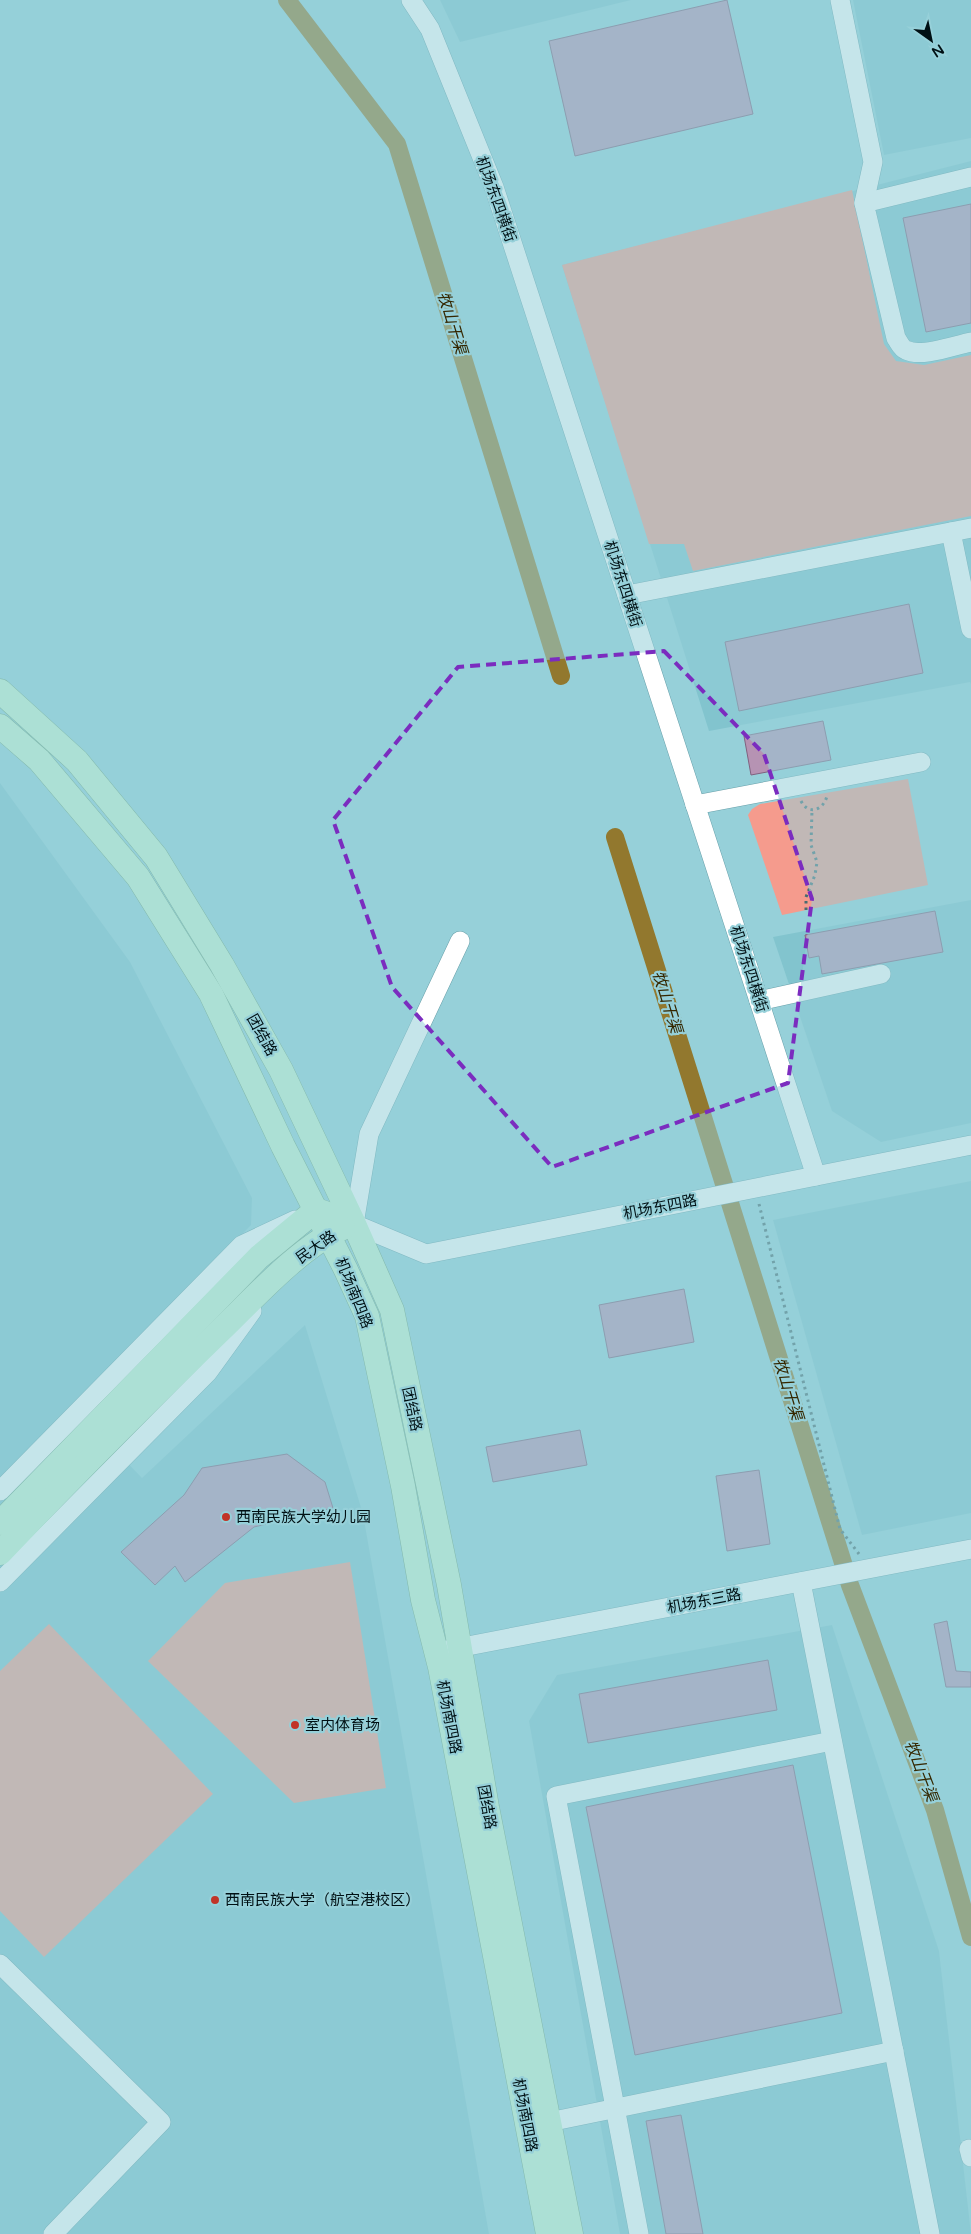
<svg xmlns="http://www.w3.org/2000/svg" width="971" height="2234" font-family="'Varela Round','Noto Sans SC',sans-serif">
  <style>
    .built { fill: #82c4ce }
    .green { fill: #f59b8d }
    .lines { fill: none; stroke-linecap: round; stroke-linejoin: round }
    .canal { stroke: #92782e; stroke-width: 18 }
    .building { fill: #b693b3; stroke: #81617f }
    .minor-casing { stroke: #679fa9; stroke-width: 20 }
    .major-casing { stroke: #6a9e79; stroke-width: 25 }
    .path { stroke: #476b71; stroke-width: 3; stroke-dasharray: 2.5 4; stroke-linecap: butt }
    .minor { stroke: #fff; stroke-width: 19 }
    .major { stroke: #c8f3d0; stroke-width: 24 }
    .marked { fill: none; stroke: #7b2cbf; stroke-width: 4; stroke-dasharray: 10 6; stroke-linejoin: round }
    .poi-dot { fill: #c13428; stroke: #96d0d9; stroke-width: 2 }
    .labels { text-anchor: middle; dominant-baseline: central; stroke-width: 4.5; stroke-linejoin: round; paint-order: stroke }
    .street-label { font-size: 15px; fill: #001014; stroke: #96d0d9 }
    .poi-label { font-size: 15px; fill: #001014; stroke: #96d0d9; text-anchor: start }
    .water-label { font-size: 16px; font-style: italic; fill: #352700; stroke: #96d0d9 }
  </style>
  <rect width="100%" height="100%" fill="#96d0d9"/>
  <!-- built -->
  <g class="built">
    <polygon points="440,0 631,0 460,42"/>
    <polygon points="853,0 971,0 971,138 884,155"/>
    <polygon points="971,161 971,684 970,682 709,731 562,265"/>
    <polygon points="0,783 130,962 252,1198 251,1225 69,1410 83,1424 0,1510"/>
    <polygon points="971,900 971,1123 881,1142 832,1111 773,937"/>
    <polygon points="971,1181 971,1513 862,1535 773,1220"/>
    <polygon points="305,1325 363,1514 489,2234 0,2234 0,1566 114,1449 142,1478"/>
    <polygon points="832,1625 939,1951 971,2234 620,2234 529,1721 557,1675"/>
  </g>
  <!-- green -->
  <g class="green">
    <polygon points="852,190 884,344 896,361 924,365 971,355 971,516 693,571 684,544 649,544 562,265"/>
    <polygon points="908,779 928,885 782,915 748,815 752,809 760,804"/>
    <polygon points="350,1562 386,1788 294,1803 148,1661 225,1583"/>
    <polygon points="49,1624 213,1794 44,1957 0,1911 0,1671"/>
  </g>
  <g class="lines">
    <!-- canal -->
    <g class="canal">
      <polyline points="287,0 397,144 561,676"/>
      <polyline points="615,837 850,1585 935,1810 971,1937"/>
    </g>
  </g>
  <!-- building -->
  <g class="building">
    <polygon points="727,0 753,114 575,156 549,41"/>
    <polygon points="971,204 971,323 926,332 903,218"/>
    <polygon points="909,604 923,673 739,711 725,642"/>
    <polygon points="823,721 831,760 751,775 744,736"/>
    <polygon points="935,911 943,952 822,974 819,956 809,958 805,935"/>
    <polygon points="684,1289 694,1342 609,1358 599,1305"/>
    <polygon points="580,1430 587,1465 493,1482 486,1447"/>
    <polygon points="287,1454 325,1482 333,1508 254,1527 185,1582 175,1566 155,1585 121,1552 184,1495 202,1468"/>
    <polygon points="759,1470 770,1544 727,1551 716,1476"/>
    <polygon points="947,1621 956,1671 971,1672 971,1687 946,1687 934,1624"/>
    <polygon points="768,1660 777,1710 588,1743 579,1694"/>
    <polygon points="793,1765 842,2013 635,2055 586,1807"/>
    <polygon points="681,2115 703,2234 666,2234 646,2121"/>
  </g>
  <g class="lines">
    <!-- minor casing -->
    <g class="minor-casing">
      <g id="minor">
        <polyline points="411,0 430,29 494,187 816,1176"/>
        <polyline points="840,0 873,162 864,203"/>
        <path d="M 971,177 L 864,203 L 896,338 C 899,342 901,348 906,350 C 921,358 955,345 971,342"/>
        <polyline points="951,532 971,629"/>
        <polyline points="627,595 971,528"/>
        <polyline points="695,805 921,762"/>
        <polyline points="460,941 369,1134 354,1224 426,1254 971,1145"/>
        <polyline points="759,1001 881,974"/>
        <polyline points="0,1491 242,1245 295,1220"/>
        <polyline points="0,1582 208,1372 252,1311"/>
        <polyline points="801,1582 930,2234"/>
        <polyline points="447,1650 971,1549"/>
        <polyline points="0,1964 161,2122 53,2234"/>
        <polyline points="549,2122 894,2051"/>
        <polyline points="969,2149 971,2157"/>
        <polyline points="639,2234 556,1796 832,1741"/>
      </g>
    </g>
    <!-- major casing -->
    <g class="major-casing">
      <g id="major">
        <polyline points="0,691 77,761 156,857 222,965 281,1070 354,1224 392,1310 449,1585 487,1807 571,2234"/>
        <polyline points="0,726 39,760 138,877 211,994 283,1146 346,1270 367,1316 403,1486 423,1600 440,1667 548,2234"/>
        <polyline points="0,1523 259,1257 316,1210 331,1215"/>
        <path d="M 0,1553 C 72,1477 146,1403 221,1330 C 254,1298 302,1245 343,1228"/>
      </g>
    </g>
    <!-- path -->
    <g class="path">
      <path d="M 801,801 C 808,815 823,811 827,796"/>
      <polyline points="806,910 806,897 815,875 817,862 811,845 812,810"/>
      <polyline points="759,1204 840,1529 859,1554"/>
    </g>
    <!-- minor -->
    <use href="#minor" class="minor"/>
    <!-- major -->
    <use href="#major" class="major"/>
  </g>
  <!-- marked area -->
  <path d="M0 0H971V2234H0ZM 664,651 L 764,754 L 812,899 L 788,1083 L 552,1167 L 392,987 L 333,820 L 458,667 Z" fill="#96d0d9" fill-opacity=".55" fill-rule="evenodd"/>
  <path class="marked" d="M 664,651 L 764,754 L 812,899 L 788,1083 L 552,1167 L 392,987 L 333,820 L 458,667 Z"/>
  <!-- markers -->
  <g class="poi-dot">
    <circle cx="226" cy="1517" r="5"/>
    <circle cx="295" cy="1725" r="5"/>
    <circle cx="215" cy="1900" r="5"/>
  </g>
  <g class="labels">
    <!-- street labels -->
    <g class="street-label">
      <text transform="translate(496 199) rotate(70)">机场东四横街</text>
      <text transform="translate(623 584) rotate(72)">机场东四横街</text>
      <text transform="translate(749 969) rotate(72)">机场东四横街</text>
      <text transform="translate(262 1035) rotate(61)">团结路</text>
      <text transform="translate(660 1207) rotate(-11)">机场东四路</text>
      <text transform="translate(316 1247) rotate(-35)">民大路</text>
      <text transform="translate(354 1293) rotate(68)">机场南四路</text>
      <text transform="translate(412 1409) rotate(78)">团结路</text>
      <text transform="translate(704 1601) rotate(-11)">机场东三路</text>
      <text transform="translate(449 1717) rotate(79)">机场南四路</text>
      <text transform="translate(487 1807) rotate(80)">团结路</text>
      <text transform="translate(525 2115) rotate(79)">机场南四路</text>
    </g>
    <!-- poi labels -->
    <g class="poi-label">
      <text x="236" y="1517">西南民族大学幼儿园</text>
      <text x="305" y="1725">室内体育场</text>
      <text x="225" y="1900">西南民族大学（航空港校区）</text>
    </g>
    <!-- water labels -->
    <g class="water-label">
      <text transform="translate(452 323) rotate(73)">牧山干渠</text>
      <text transform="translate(667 1002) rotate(73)">牧山干渠</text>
      <text transform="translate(788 1389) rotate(73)">牧山干渠</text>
      <text transform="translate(921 1771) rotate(69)">牧山干渠</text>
    </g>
  </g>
  <!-- north arrow -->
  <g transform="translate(931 40) rotate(147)" stroke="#96d0d9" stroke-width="4" paint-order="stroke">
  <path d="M0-4L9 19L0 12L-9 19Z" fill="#001014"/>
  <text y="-8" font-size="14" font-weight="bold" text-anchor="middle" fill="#001014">N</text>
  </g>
</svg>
